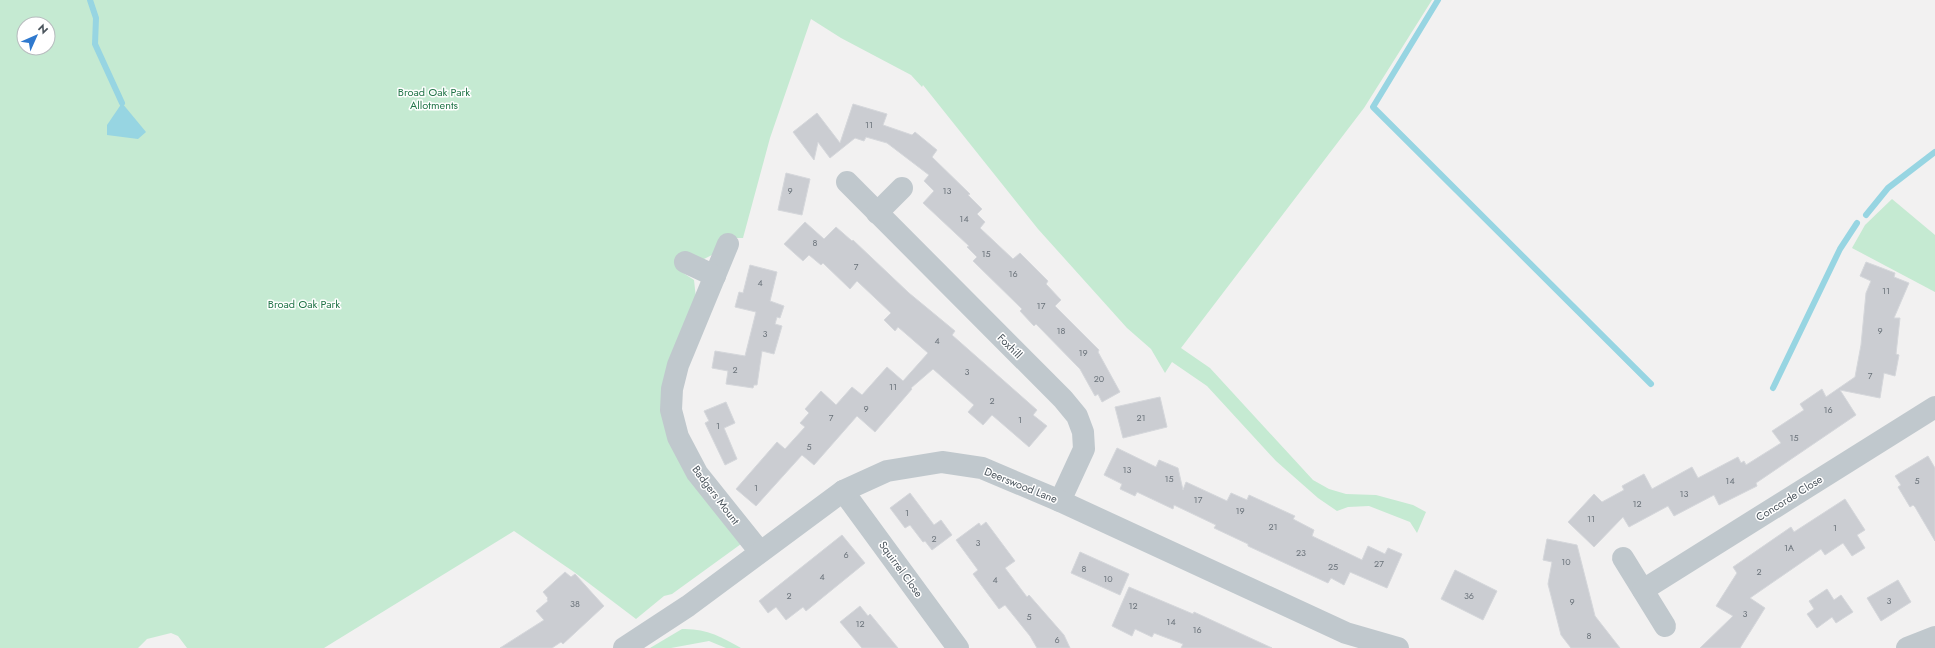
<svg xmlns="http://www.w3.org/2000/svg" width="1935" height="648" font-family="Jost,sans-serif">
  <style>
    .green { fill: #c5ead2; fill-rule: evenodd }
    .water { fill: #97d5e2 }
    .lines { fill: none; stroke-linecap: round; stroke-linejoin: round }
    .stream { stroke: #97d5e2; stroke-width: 6 }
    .building { fill: #cbcdd2; stroke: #d5d7db }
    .minor { stroke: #c0c8cd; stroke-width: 22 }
    .labels { text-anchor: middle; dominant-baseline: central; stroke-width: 3; stroke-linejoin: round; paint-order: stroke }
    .number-label { font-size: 9px; fill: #6a727a }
    .park-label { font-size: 11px; fill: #237549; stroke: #fff }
    .street-label { font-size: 11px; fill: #4a545c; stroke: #fff }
  </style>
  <rect width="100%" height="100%" fill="#f2f1f1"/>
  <!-- green -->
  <g class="green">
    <path d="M 0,0 L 1432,0 L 1364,108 L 1181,348 L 1210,368 L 1313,480 L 1329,489 L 1346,494 L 1376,495 L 1413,505 L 1426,512 L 1417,533 L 1410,522 L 1369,506 L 1348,507 L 1337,511 L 1318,498 L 1276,461 L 1207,386 L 1172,362 L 1165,373 L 1151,349 L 1127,328 L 1038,229 L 923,85 L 922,87 L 911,75 L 841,38 L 811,19 L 770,138 L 743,238 L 722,238 L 714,254 L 702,260 L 687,253 L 677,269 L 694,280 L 696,298 L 663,391 L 741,544 L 672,594 L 664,596 L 636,619 L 574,572 L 514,531 L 324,648 L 187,648 L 178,636 L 171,633 L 147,639 L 138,648 L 0,648 ZM 24,24 L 48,24 L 48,48 L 24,48 Z"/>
    <polygon points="1892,199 1935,235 1935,292 1852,248 1865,225"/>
    <path d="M 682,629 C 705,628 722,637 741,648 L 726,648 L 709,641 L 671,648 L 650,648 Z"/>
  </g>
  <!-- water -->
  <polygon class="water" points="122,103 146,132 138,139 107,135 107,125"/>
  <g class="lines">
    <!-- stream -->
    <g class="stream">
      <polyline points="90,0 96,18 95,44 122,103"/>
      <polyline points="1438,0 1373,107 1651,384"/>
      <polyline points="1866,215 1888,188 1935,152"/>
      <polyline points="1773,388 1840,249 1857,223"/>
    </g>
  </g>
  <!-- building -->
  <g class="building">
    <polygon points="853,104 887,114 883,125 912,135 915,132 937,150 932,157 970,194 968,195 982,209 977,214 985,222 980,228 1013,259 1020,253 1048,281 1046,284 1061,300 1055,306 1099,350 1098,352 1120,392 1102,402 1098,394 1095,396 1080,369 1036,324 1034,326 1020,311 1022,309 973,261 977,257 967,247 969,246 923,203 934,191 924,181 929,175 887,143 866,137 864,141 855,138 830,158 818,142 814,160 793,132 817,113 840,143"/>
    <polygon points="786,173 810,179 802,215 778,210"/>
    <polygon points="805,222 824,239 836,227 852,241 853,240 909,293 955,331 952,335 1037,410 1033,415 1047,426 1029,447 992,415 983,425 968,412 974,405 933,369 911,388 912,389 875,432 857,416 814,465 802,455 756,506 736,489 777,442 785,449 805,427 800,423 809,413 805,409 821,391 836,405 852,387 862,395 887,367 903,381 928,353 898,327 895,331 884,320 891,313 857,281 850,289 823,263 821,265 809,255 803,261 784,244"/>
    <polygon points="1866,262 1895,273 1894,277 1909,283 1894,318 1900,318 1896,354 1899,355 1895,376 1884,373 1880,398 1840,390 1856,415 1756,483 1757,486 1719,505 1714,495 1674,516 1668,506 1629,527 1623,517 1594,547 1568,522 1594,494 1602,502 1624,490 1622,486 1644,474 1652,489 1692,467 1698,478 1738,457 1741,463 1744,461 1746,465 1781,443 1772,431 1804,410 1800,404 1822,389 1826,397 1855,377 1861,345 1866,293 1871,281 1860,276"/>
    <polygon points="750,265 777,272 770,301 784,306 780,318 777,317 775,324 782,326 774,354 762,351 757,385 754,385 753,388 726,384 728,371 712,368 715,351 745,356 756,312 735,307 739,292 743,293"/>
    <polygon points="1160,397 1167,427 1123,438 1115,407"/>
    <polygon points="726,402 735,423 724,428 737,459 725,465 705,423 709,421 704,411"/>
    <polygon points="1117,448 1156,467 1159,460 1178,468 1183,490 1186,482 1227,501 1231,493 1247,500 1249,495 1295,516 1293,519 1314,530 1312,536 1362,560 1368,546 1385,554 1388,548 1402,554 1387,588 1350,572 1344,585 1331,578 1328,583 1248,546 1248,544 1214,528 1216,525 1174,505 1173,509 1137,492 1135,496 1120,489 1122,484 1104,475"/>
    <polygon points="1928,456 1935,468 1935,541 1915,507 1913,505 1910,507 1898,487 1901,485 1895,476"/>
    <polygon points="910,493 934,525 941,520 952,535 932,550 925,541 923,542 910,525 905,528 890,508"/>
    <polygon points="1845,499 1865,530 1857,535 1865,548 1852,556 1843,543 1825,555 1821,549 1750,598 1765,608 1740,648 1700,648 1733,616 1716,606 1737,573 1733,567 1791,527 1794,532"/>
    <polygon points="986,522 1015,561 1005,568 1027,597 1029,595 1064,635 1070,648 1037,648 1030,636 1005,605 999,609 973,574 978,570 956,540 979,523 981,526"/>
    <polygon points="842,535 865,563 806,611 803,607 786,620 776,607 768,613 759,601"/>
    <polygon points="1547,539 1577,545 1595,616 1620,648 1571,648 1561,635 1548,584 1552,562 1543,560"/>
    <polygon points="1080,552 1129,574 1120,595 1071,573"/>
    <polygon points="1455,570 1497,591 1483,620 1441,599"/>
    <polygon points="565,572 571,577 575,574 604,606 563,644 561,642 552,648 500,648 544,620 536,611 548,601 547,599 548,598 543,592"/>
    <polygon points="1898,580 1911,602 1881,621 1867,598"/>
    <polygon points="1129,587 1193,614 1194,612 1272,648 1181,648 1183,644 1154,633 1152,637 1135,629 1132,636 1112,626"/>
    <polygon points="1827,589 1834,600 1841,595 1853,612 1836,623 1832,617 1817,628 1807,614 1814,609 1809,601"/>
    <polygon points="860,606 868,616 870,614 898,648 862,648 840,622"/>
  </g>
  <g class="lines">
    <!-- minor -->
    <g class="minor">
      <polyline points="847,182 1063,399 1077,416 1083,432 1084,449 1060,501"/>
      <polyline points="877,213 902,188"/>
      <polyline points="728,244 678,365 672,389 671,410 678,437 697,473 760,552"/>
      <polyline points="685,262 715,276"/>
      <polyline points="843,491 958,648"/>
      <polyline points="1623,558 1665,626"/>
      <polyline points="1643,590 1935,407"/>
      <polyline points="624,648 688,606 843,491 887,471 942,462 982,468 1060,501 1346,633 1398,648"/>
      <polyline points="1907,648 1935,637"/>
    </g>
  </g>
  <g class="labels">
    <!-- number labels -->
    <g class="number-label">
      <text x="869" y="124">11</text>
      <text x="790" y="190">9</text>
      <text x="947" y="190">13</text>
      <text x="964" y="218">14</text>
      <text x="815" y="242">8</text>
      <text x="986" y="253">15</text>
      <text x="856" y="266">7</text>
      <text x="1013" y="273">16</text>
      <text x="760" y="282">4</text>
      <text x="1886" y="290">11</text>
      <text x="1041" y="305">17</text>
      <text x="1061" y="330">18</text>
      <text x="1880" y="330">9</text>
      <text x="765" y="333">3</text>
      <text x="937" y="340">4</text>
      <text x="1083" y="352">19</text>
      <text x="735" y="369">2</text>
      <text x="967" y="371">3</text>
      <text x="1870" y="375">7</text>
      <text x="1099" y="378">20</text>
      <text x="893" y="386">11</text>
      <text x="992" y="400">2</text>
      <text x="866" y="408">9</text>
      <text x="1828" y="409">16</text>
      <text x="831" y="417">7</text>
      <text x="1141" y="417">21</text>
      <text x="1020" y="419">1</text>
      <text x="718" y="425">1</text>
      <text x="1794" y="437">15</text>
      <text x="809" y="446">5</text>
      <text x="1127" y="469">13</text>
      <text x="1169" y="478">15</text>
      <text x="1730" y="480">14</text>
      <text x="1917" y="480">5</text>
      <text x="756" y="487">1</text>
      <text x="1684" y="493">13</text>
      <text x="1198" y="499">17</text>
      <text x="1637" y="503">12</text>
      <text x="1240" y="510">19</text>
      <text x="907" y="512">1</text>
      <text x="1591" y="518">11</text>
      <text x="1273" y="526">21</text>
      <text x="1835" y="527">1</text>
      <text x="934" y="538">2</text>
      <text x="978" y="542">3</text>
      <text x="1789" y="547">1A</text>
      <text x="1301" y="552">23</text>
      <text x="846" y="554">6</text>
      <text x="1566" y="561">10</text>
      <text x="1379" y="563">27</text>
      <text x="1333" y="566">25</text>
      <text x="1084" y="568">8</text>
      <text x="1759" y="571">2</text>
      <text x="822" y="576">4</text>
      <text x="1108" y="578">10</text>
      <text x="995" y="579">4</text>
      <text x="789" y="595">2</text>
      <text x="1469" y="595">36</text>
      <text x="1889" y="600">3</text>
      <text x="1572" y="601">9</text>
      <text x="575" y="603">38</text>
      <text x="1133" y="605">12</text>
      <text x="1745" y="613">3</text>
      <text x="1029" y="616">5</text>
      <text x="1171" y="621">14</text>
      <text x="860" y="623">12</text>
      <text x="1197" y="629">16</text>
      <text x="1589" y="635">8</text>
      <text x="1057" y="639">6</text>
    </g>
    <!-- park labels -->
    <g class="park-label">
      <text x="434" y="92">Broad Oak Park<tspan x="434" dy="13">Allotments</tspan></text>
      <text x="304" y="304">Broad Oak Park</text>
    </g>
    <!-- street labels -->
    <g class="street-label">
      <text transform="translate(1010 346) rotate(45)">Foxhill</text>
      <text transform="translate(1021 485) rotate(22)">Deerswood Lane</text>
      <text transform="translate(716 495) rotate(53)">Badgers Mount</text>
      <text transform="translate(1789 498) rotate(-32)">Concorde Close</text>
      <text transform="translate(901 569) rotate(54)">Squirrel Close</text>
    </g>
  </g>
  <!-- north arrow -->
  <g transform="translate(36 36) rotate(45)"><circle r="19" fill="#ffffff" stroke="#b7bbbe"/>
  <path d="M0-3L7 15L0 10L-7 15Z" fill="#2f79ce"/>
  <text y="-6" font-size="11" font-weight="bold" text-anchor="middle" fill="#4a545c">N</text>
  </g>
</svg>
